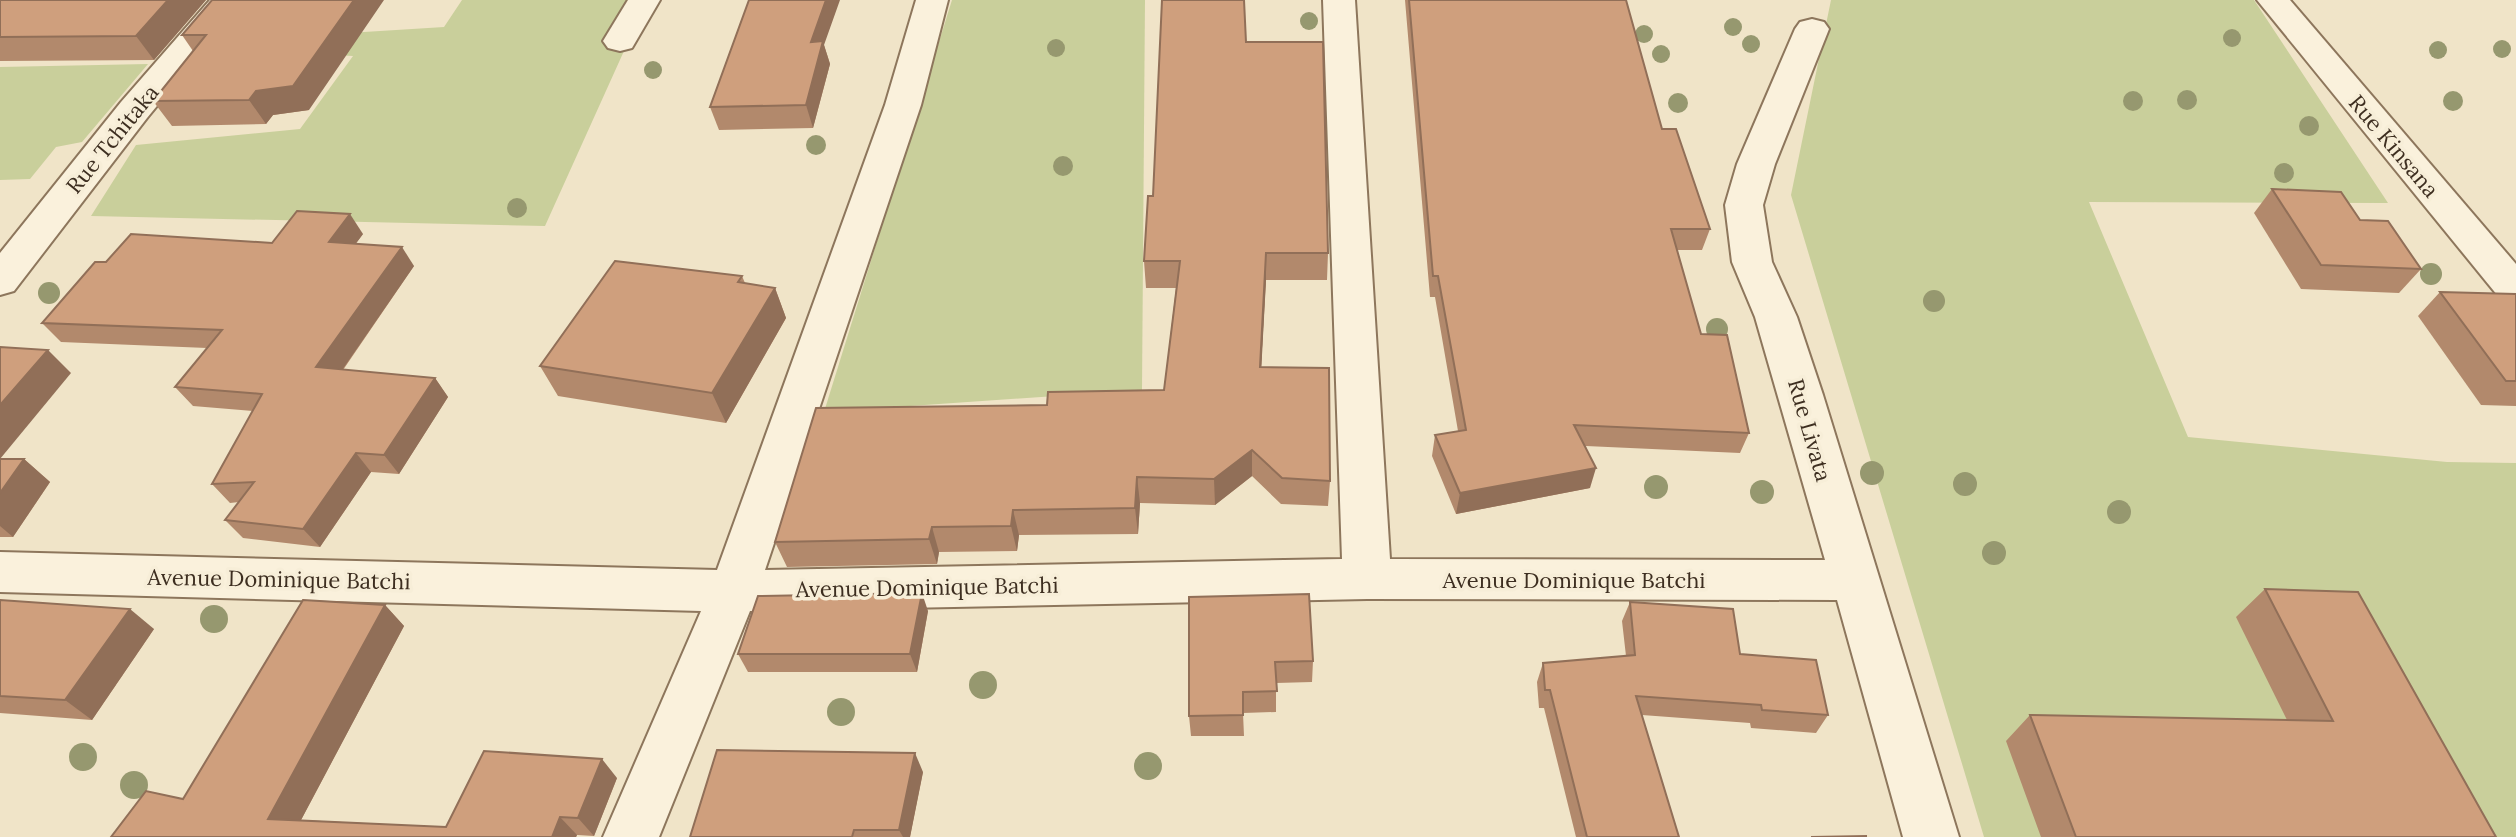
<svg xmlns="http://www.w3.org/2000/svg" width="2516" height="837" font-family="Lora,serif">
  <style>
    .green { fill: #c9cf9b }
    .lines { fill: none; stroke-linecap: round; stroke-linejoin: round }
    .street-casing { stroke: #8d765c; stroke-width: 4 }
    .street { fill: #faf1dc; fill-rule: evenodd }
    .tree { fill: #96986f }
    .wall { fill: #b2896c }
    .shaded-wall { fill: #916f58 }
    .building { fill: #cf9f7d; stroke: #916f58; stroke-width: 2 }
    .labels { text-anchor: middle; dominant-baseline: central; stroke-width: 7; stroke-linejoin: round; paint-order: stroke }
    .street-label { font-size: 22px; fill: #3d2e20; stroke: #f7eed8 }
  </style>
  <rect width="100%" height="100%" fill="#f0e4c8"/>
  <!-- green -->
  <g class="green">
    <polygon points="462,0 647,0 545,226 91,216 136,145 300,129 353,56 218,49 348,33 444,27"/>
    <polygon points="952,0 1145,0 1142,390 824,412"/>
    <polygon points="1831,0 2254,0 2388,203 2089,202 2188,437 2447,462 2516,463 2516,837 1984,837 1791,195"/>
    <polygon points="148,64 82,142 56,147 30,179 0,180 0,67"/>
  </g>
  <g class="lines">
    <!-- street casing -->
    <g class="street-casing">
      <g id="street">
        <polygon points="210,0 244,0 147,118 14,291 0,295 0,253 121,102"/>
        <polygon points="628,0 660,0 632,48 620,51 608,48 603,41"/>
        <polygon points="916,0 948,0 921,105 765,570 1342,559 1323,0 1355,0 1390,559 1825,560 1755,317 1732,262 1725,205 1737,164 1795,29 1800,22 1812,19 1824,22 1829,29 1775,164 1763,205 1772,262 1797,317 1823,395 1959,837 1903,837 1837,600 1367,599 750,611 659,837 603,837 701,611 0,592 0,552 717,570 885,105"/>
        <polygon points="2257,0 2290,0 2516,264 2516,305 2502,301"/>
      </g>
    </g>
    <!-- street -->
    <use href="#street" class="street"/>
  </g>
  <!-- trees -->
  <g class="tree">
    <circle cx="1309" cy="21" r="9"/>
    <circle cx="1733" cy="27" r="9"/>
    <circle cx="1644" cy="34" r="9"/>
    <circle cx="2232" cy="38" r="9"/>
    <circle cx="1751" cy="44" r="9"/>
    <circle cx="1056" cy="48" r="9"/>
    <circle cx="2502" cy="49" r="9"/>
    <circle cx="2438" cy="50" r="9"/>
    <circle cx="1661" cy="54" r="9"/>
    <circle cx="653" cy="70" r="9"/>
    <circle cx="2187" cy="100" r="10"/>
    <circle cx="2133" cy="101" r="10"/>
    <circle cx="2453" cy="101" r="10"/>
    <circle cx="1678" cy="103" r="10"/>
    <circle cx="2309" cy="126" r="10"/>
    <circle cx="816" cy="145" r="10"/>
    <circle cx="1063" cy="166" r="10"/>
    <circle cx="2284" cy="173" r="10"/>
    <circle cx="517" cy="208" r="10"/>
    <circle cx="2431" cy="274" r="11"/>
    <circle cx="49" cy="293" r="11"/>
    <circle cx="1934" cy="301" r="11"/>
    <circle cx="1717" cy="329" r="11"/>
    <circle cx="1872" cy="473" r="12"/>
    <circle cx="1965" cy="484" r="12"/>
    <circle cx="1656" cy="487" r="12"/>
    <circle cx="1762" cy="492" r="12"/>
    <circle cx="2119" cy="512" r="12"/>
    <circle cx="1994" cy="553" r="12"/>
    <circle cx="214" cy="619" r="14"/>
    <circle cx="983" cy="685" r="14"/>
    <circle cx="841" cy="712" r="14"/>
    <circle cx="83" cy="757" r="14"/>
    <circle cx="1148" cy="766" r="14"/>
    <circle cx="134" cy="785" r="14"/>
  </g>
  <!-- wall -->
  <g class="wall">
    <polygon points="0,0 206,0 154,60 0,61"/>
    <polygon points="212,0 309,110 273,115 266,124 172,126 153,101 193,51 182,35"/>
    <polygon points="1405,0 1626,0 1662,129 1710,229 1702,250 1677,250 1701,334 1749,433 1740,453 1586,446 1590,488 1456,514 1432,456 1435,435 1458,431 1435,297 1430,297"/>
    <polygon points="1246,42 1328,253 1327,280 1266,280 1261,367 1330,481 1328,506 1281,504 1252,476 1215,505 1140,503 1138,534 1019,535 1017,551 939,552 937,564 787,567 775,542 1047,405 1164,390 1176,288 1146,288 1144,261 1153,196"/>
    <polygon points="824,45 830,64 813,128 719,130 710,107"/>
    <polygon points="2272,189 2360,220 2421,269 2399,293 2301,289 2254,213"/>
    <polygon points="363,234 356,243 414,266 343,370 435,378 448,397 399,474 371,472 320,547 243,538 225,520 239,502 230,503 212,484 253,411 193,406 175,387 207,348 61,342 42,323 106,262"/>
    <polygon points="742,276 745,283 775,288 786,318 726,423 558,396 540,366"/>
    <polygon points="2440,292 2516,294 2516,406 2481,405 2418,316"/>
    <polygon points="0,459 24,459 50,482 13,537 0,537"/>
    <polygon points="2265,589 2496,837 2041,837 2006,741 2030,715 2287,720 2236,617"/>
    <polygon points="1189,597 1313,661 1312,682 1276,683 1276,712 1243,713 1244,736 1191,736 1189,716"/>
    <polygon points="0,600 154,629 92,720 0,713"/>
    <polygon points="1630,602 1740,654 1828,715 1816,733 1751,728 1750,723 1642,715 1679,837 1576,837 1544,708 1539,708 1537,682 1543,663 1626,656 1622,621"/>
    <polygon points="385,605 404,626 301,820 446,827 617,778 594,836 577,835 576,837 111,837 183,799"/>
    <polygon points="928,611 917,672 748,672 738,654"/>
    <polygon points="923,772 910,837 690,837"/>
  </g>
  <!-- shaded-wall -->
  <g class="shaded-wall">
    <polygon points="168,0 206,0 154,60 136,36"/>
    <polygon points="354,0 384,0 309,110 273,115 266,124 249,100 256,91"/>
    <polygon points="826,0 840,0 824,45 830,64 813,128 806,105 811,42"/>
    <polygon points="350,214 363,234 343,261 329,242"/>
    <polygon points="402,247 414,266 331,386 316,367"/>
    <polygon points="1266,253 1266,280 1260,393 1260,367"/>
    <polygon points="775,288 786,318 726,423 712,393"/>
    <polygon points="48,350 71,373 0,459 0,405"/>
    <polygon points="435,378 448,397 399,474 384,455"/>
    <polygon points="1252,450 1252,476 1215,505 1214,479"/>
    <polygon points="356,453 371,472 320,547 303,529"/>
    <polygon points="24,459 50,482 13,537 0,526 0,493"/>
    <polygon points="1596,468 1590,488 1456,514 1460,493"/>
    <polygon points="1137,477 1140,503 1138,534 1135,508"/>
    <polygon points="1013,510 1019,535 1017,551 1011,526"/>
    <polygon points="932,527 939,552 937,564 929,539"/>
    <polygon points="922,593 928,611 917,672 910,654"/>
    <polygon points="385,605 404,626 292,837 268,819"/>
    <polygon points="130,609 154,629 92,720 65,700"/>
    <polygon points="915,753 923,772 910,837 903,837 899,830"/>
    <polygon points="602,759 617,778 594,836 578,818"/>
    <polygon points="560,817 577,835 576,837 552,837"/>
  </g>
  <!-- building -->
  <g class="building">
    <polygon points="0,0 168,0 136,36 0,37"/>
    <polygon points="212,0 354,0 293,86 256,91 249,100 153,101 206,35 182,35"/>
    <polygon points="749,0 826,0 811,42 823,41 806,105 710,107"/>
    <polygon points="1162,0 1244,0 1246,42 1323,42 1328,253 1266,253 1260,367 1329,368 1330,481 1282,478 1252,450 1214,479 1137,477 1135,508 1013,510 1011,526 932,527 929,539 775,542 816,408 1047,405 1048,392 1164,390 1180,261 1144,261 1148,196 1153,196"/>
    <polygon points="1409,0 1626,0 1662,129 1676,129 1710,229 1671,229 1701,334 1727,335 1749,433 1574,425 1596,468 1460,493 1435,435 1466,430 1438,276 1433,276"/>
    <polygon points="2272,189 2341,192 2360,220 2388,221 2421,269 2321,265"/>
    <polygon points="297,211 350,214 329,242 402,247 316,367 435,378 384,455 356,453 303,529 225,520 254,482 212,484 262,394 175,387 222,330 42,323 95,262 106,262 131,234 272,243"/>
    <polygon points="615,261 742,276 738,282 775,288 712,393 540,366"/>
    <polygon points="2440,292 2516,294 2516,381 2506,381"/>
    <polygon points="0,347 48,350 0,405"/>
    <polygon points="0,459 24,459 0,493"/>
    <polygon points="2265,589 2358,592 2496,837 2076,837 2030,715 2333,721"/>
    <polygon points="922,593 910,654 738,654 758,596"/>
    <polygon points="1309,594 1313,661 1275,662 1277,691 1243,692 1243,715 1189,716 1189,597"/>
    <polygon points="0,600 130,609 65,700 0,696"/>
    <polygon points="303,600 385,605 268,819 446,827 484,751 602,759 578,818 560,817 552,837 111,837 146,791 183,799"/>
    <polygon points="1630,602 1733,609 1740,654 1816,660 1828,715 1762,710 1761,705 1636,696 1679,837 1587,837 1550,690 1545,690 1543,663 1635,655"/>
    <polygon points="717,750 915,753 899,830 854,830 852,837 690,837"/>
    <polygon points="1866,836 1866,837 1811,837"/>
  </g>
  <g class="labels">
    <!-- street labels -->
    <g class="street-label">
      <text transform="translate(112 139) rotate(-51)">Rue Tchitaka</text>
      <text transform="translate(2394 146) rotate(50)">Rue Kinsana</text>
      <text transform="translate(1810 430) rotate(74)">Rue Livata</text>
      <text transform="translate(279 579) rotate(1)">Avenue Dominique Batchi</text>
      <text x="1574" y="580">Avenue Dominique Batchi</text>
      <text transform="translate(927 587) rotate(-1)">Avenue Dominique Batchi</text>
    </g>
  </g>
</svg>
